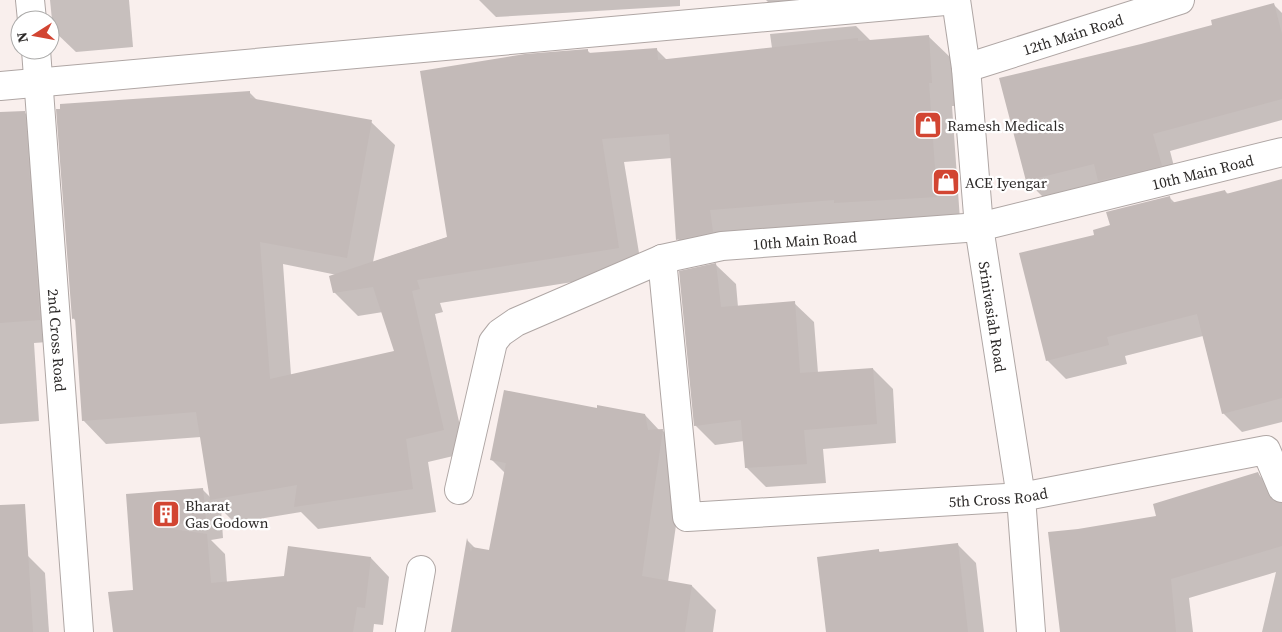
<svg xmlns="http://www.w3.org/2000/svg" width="1282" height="632" font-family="'Source Serif 4',serif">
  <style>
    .shadow { fill: #0003; fill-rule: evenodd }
    .building { fill: #c3bab8 }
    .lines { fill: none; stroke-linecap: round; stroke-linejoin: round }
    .minor-casing { stroke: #afa6a4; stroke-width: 30 }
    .tertiary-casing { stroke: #afa6a4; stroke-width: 30 }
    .minor { stroke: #fff; stroke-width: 28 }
    .tertiary { stroke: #fff; stroke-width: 28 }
    .labels { text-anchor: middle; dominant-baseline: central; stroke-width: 4.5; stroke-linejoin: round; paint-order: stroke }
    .street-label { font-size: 15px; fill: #2d2a29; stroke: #fff }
    .poi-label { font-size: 15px; fill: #2d2a29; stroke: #fff; text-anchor: start }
  </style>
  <rect width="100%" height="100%" fill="#f9efed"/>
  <!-- shadow -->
  <g class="shadow">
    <polygon points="50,0 129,0 133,47 76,52 53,30"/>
    <polygon points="479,0 680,0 680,6 496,17"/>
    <polygon points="766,0 930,0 793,27"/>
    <polygon points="1274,5 1282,13 1282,120 1170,151 1178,182 1044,198 1027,181 1214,26"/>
    <path d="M 856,26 L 871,41 L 928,36 L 952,59 L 955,106 L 952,106 L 960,220 L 701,263 L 678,239 L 672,158 L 624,162 L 642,271 L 440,303 L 443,312 L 435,314 L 466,453 L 428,462 L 436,512 L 318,529 L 301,512 L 235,523 L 221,509 L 223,538 L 211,540 L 225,554 L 227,583 L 285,577 L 371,558 L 389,577 L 383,625 L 374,624 L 373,632 L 114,632 L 134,591 L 127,495 L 203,490 L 211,498 L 201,437 L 106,444 L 83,420 L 76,321 L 73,318 L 249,92 L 258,101 L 371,122 L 395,145 L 373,262 L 448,237 L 587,50 L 591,54 L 656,49 L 667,60 L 772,48 L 770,34 ZM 283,264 L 337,275 L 334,292 L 358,316 L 383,312 L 396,352 L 291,375 Z"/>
    <polygon points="24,112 46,134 61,341 34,343 39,421 0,424 0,114"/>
    <polygon points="1282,181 1282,422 1242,432 1223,413 1203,336 1125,356 1127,364 1066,379 1047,360 1095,236 1169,197 1175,203 1225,191 1228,194"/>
    <polygon points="716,265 736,284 738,307 794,303 814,322 818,373 873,369 893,389 896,443 823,449 826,483 766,487 746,467 744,441 715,445 695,425"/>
    <polygon points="598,409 645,415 659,430 662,430 686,454 668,582 692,586 716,610 713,632 453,632 468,541 476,549 490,552 505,473 491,459"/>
    <polygon points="1258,474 1277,493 1282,504 1282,632 1262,632 1276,572 1189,598 1193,632 1069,632 1079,530 1158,517"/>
    <polygon points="957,544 976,563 984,632 827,632 878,550 881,553"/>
    <polygon points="28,556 45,573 49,632 0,632 0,558"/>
  </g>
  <!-- building -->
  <g class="building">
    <polygon points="1274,3 1282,34 1282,99 1153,134 1162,166 1098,181 1094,164 1026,181 999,78 1141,44 1212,25 1211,20"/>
    <polygon points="929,35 932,83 929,83 937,197 834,203 834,200 710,210 713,232 676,240 669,134 602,139 619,248 417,280 420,289 412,291 444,430 406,439 413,489 294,507 297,485 210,500 196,412 82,421 75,318 72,319 56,109 60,109 60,104 250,91 250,98 372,120 347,258 260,242 270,379 394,351 373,287 333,293 329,276 447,237 420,71 525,54 588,49 588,53 657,48 658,60 858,38 858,41"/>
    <polygon points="25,111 40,320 0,323 0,112"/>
    <polygon points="1282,179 1282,398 1222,414 1197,314 1107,337 1109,345 1046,361 1019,253 1094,235 1093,230 1110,225 1106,212 1170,196 1171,203 1225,190 1226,194"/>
    <polygon points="716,263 721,307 795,301 800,373 873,368 877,424 804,430 807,464 745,468 741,420 694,426 679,271"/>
    <polygon points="504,390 597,408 597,405 645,414 648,430 663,429 642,576 692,585 685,632 451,632 467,538 471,552 472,547 489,550 506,463 490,460"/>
    <polygon points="1258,472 1268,494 1273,501 1282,503 1282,546 1171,579 1176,632 1060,632 1048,532 1078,529 1156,516 1153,504"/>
    <polygon points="203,488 206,520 158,527 207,534 211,583 284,576 288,546 371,557 365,608 357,607 353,632 113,632 108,592 133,590 126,494"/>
    <polygon points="25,504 33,632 0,632 0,505"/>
    <polygon points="958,543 968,632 826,632 817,557 879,549 879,552"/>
  </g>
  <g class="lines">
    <!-- minor casing -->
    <g class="minor-casing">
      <g id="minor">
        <polyline points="30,0 32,20"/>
        <path id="s1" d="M 36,50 L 79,632"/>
        <path id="s2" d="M 966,68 L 1180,0"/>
        <polyline points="0,86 956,0"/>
        <path id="s3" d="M 662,259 L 687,517 L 1021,497 L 1266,450 L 1282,488"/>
        <path id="s4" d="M 459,490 L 493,342 L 500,333 L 516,322 L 662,259 L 722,246 L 979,227 L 1282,152"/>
        <polyline points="410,632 421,570"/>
      </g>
    </g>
    <!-- tertiary casing -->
    <g class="tertiary-casing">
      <g id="tertiary">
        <path id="s5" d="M 956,0 L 966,68 L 979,227 L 1021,497 L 1031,632"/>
      </g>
    </g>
    <!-- minor -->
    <use href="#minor" class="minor"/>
    <!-- tertiary -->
    <use href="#tertiary" class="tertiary"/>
  </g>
  <!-- icons -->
  <defs>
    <g id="shop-square" transform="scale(1.4375)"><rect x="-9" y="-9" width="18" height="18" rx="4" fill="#d24532" stroke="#fff"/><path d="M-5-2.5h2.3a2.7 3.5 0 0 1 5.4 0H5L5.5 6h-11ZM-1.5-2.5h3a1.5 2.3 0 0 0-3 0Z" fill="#fff"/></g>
    <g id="building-square" transform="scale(1.4375)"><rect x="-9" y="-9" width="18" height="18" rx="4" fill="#d24532" stroke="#fff"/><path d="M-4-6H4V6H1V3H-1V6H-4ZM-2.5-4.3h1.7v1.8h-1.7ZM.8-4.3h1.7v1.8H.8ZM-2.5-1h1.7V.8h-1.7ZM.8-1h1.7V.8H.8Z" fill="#fff"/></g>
  </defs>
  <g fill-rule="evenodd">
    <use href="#shop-square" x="928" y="125"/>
    <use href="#shop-square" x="946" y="182"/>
    <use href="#building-square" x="166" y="514"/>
  </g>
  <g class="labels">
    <!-- street labels -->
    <g class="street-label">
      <text stroke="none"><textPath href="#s2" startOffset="112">12th Main Road</textPath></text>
      <text stroke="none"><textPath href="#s4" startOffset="891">10th Main Road</textPath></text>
      <text stroke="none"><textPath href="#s4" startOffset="486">10th Main Road</textPath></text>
      <text stroke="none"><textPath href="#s5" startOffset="319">Srinivasiah Road</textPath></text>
      <text stroke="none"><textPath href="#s1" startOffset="291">2nd Cross Road</textPath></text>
      <text stroke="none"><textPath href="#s3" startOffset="571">5th Cross Road</textPath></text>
    </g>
    <!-- poi labels -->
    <g class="poi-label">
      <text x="947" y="125">Ramesh Medicals</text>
      <text x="965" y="182">ACE Iyengar</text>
      <text x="185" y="505">Bharat<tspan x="185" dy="17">Gas Godown</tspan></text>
    </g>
  </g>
  <!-- north arrow -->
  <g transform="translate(35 35) rotate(259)"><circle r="24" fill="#ffffff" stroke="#abaaa9"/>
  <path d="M0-4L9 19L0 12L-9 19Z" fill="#d24532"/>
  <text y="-8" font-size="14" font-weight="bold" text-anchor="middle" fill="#2d2a29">N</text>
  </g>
</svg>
